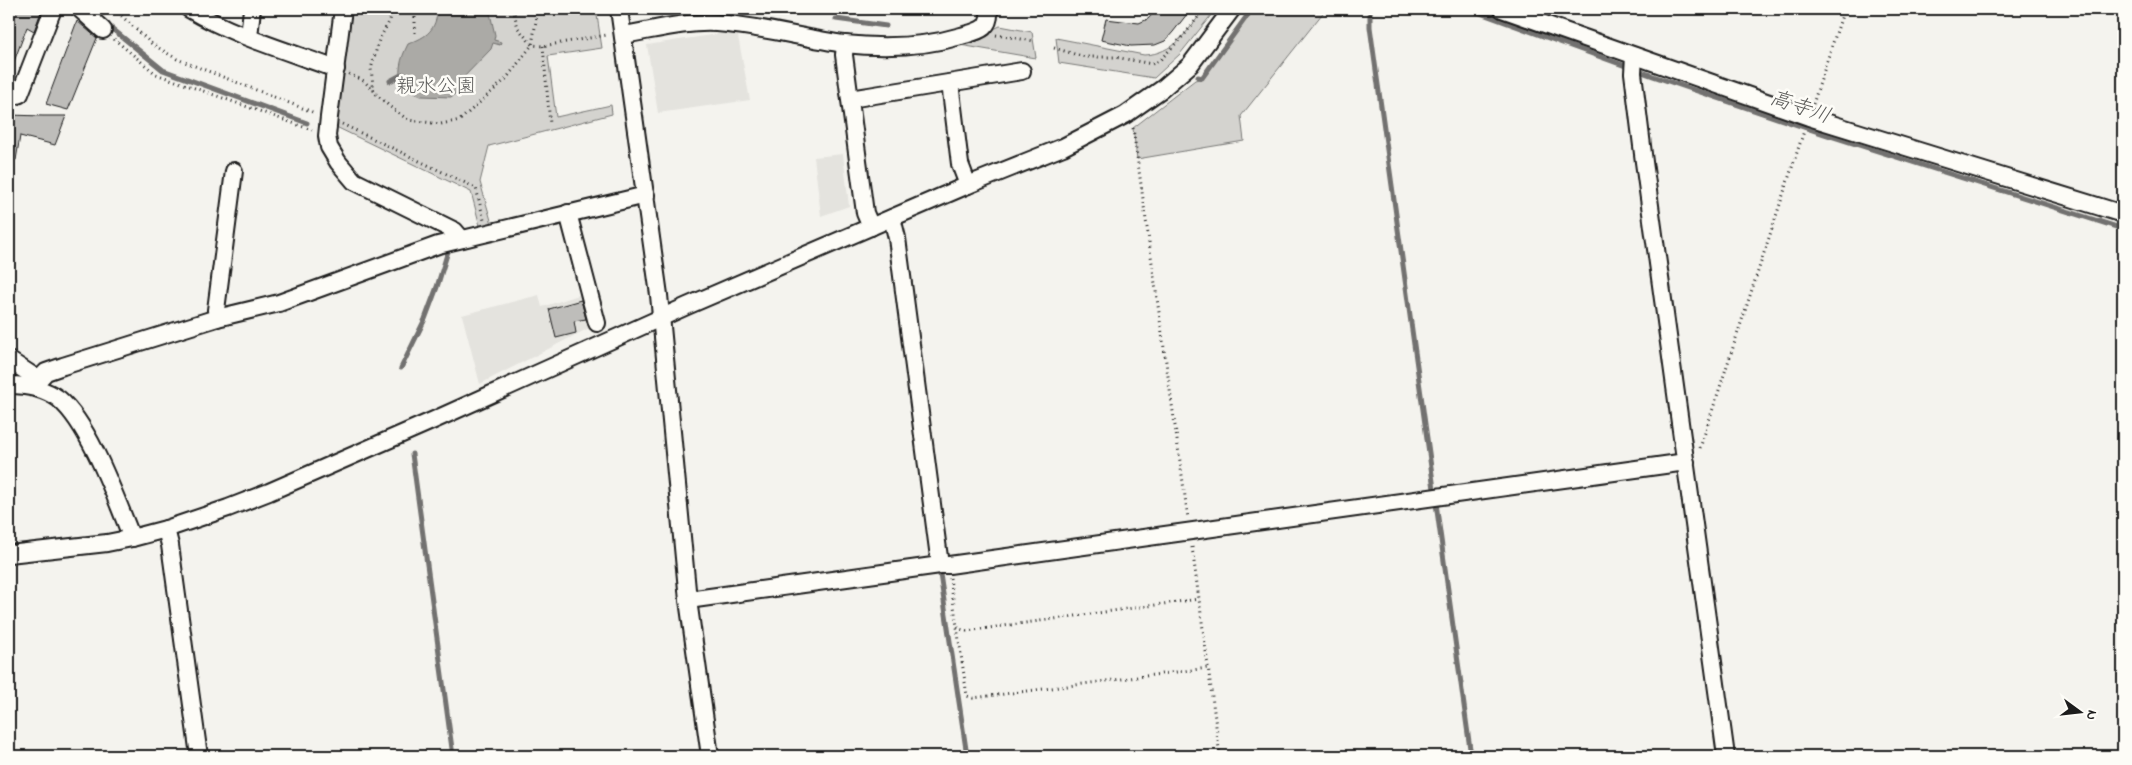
<svg xmlns="http://www.w3.org/2000/svg" width="2132" height="765" font-family="'Indie Flower','Klee One',sans-serif">
  <style>
    .built { fill: #e4e3de }
    .green { fill: #d4d3cf; stroke: #787876 }
    .water { fill: #abaaa6; stroke: #72716f }
    .lines { fill: none; stroke-linecap: round; stroke-linejoin: round }
    .stream { stroke: #72716f; stroke-width: 5 }
    .building { fill: #bebdba; stroke: #1c1c1c }
    .minor-casing { stroke: #1c1c1c; stroke-width: 20 }
    .path { stroke: #1c1c1c; stroke-width: 3; stroke-dasharray: 1 4; stroke-linecap: butt }
    .minor { stroke: #fdfcf7; stroke-width: 16 }
    .labels { text-anchor: middle; dominant-baseline: central; stroke-width: 5; stroke-linejoin: round; paint-order: stroke }
    .park-label { font-size: 20px; fill: #5c5c5b; stroke: #fdfcf7 }
    .water-label { font-size: 21px; font-style: italic; fill: #5c5c5a; stroke: #fdfcf7 }
  </style>
  <rect width="100%" height="100%" fill="#f4f3ee"/>
  <filter id="ink" filterUnits="userSpaceOnUse"><feTurbulence type="fractalNoise" baseFrequency=".02" numOctaves="2"/><feDisplacementMap in="SourceGraphic" scale="10" xChannelSelector="R" yChannelSelector="G"/><feConvolveMatrix kernelMatrix="1 2 1 2 8 2 1 2 1" color-interpolation-filters="sRGB"/></filter>
  <g filter="url(#ink)">
    <!-- built -->
    <g class="built">
      <polygon points="737,31 750,100 658,113 647,45"/>
      <polygon points="843,154 849,206 821,216 814,157"/>
      <polygon points="585,293 593,326 480,384 462,315 539,295 542,307"/>
    </g>
    <!-- green -->
    <g class="green">
      <polygon points="349,9 596,9 602,48 548,56 556,117 611,105 612,114 489,146 480,182 492,224 480,226 471,192 332,125"/>
      <path d="M 1204,9 L 1216,9 L 1180,54 L 1154,78 L 1059,63 L 1056,38 L 1144,55 C 1173,54 1188,31 1204,9 Z"/>
      <polygon points="1252,9 1326,9 1241,116 1244,141 1137,159 1133,128 1195,80 1202,78"/>
      <polygon points="1000,26 1032,32 1036,58 960,45"/>
    </g>
    <!-- water -->
    <path class="water" d="M 438,9 L 489,9 L 495,35 L 494,40 L 501,42 L 500,45 L 493,43 L 491,49 L 461,80 L 456,93 L 451,97 L 421,96 L 403,88 C 397,72 400,60 408,44 C 428,36 435,31 438,9 Z"/>
    <g class="lines">
      <!-- stream -->
      <g class="stream">
        <polyline points="1370,9 1370,27 1471,756"/>
        <polyline points="1469,9 1653,76 1824,134 2123,229"/>
        <polyline points="836,19 886,26"/>
        <polyline points="110,27 163,70 307,123"/>
        <polyline points="1198,77 1202,78 1252,9"/>
        <polyline points="390,81 403,74"/>
        <polyline points="401,368 425,319 437,287 448,251"/>
        <polyline points="412,454 453,756"/>
        <polyline points="940,574 967,756"/>
      </g>
    </g>
    <!-- building -->
    <g class="building">
      <polygon points="9,9 42,9 34,31 27,27 10,72"/>
      <polygon points="1157,9 1191,9 1173,32 1165,41 1155,45 1131,46 1101,40 1106,19 1139,23 1148,19"/>
      <polygon points="77,21 97,38 68,110 46,104"/>
      <polygon points="9,115 43,116 66,116 55,145 20,136 16,160 9,160"/>
      <polygon points="581,300 586,319 574,321 576,333 556,338 549,309"/>
    </g>
    <g class="lines">
      <!-- minor casing -->
      <g class="minor-casing">
        <g id="minor">
          <polyline points="80,9 103,30"/>
          <path d="M 189,9 C 234,36 287,51 336,69"/>
          <polyline points="343,9 329,117 327,136 329,147 338,162 354,181 455,231 462,239"/>
          <polyline points="619,9 659,295 688,600 710,756"/>
          <polyline points="1502,9 1809,117 2123,214"/>
          <path d="M 623,35 C 654,30 686,21 717,23 C 760,26 802,38 844,44 C 883,48 924,47 961,36 C 978,31 991,30 989,9"/>
          <polyline points="249,37 252,9"/>
          <polyline points="845,44 844,55 865,213 871,227"/>
          <polyline points="1634,56 1633,73 1644,162 1726,756"/>
          <polyline points="950,83 960,164 968,185"/>
          <polyline points="9,98 20,94 53,9"/>
          <polyline points="850,99 1022,71"/>
          <polyline points="568,213 597,323"/>
          <polyline points="892,218 897,238 940,565"/>
          <polyline points="217,318 216,310 234,171"/>
          <polyline points="9,360 38,379"/>
          <path d="M 9,385 C 27,385 44,388 59,399 C 90,425 116,499 132,538"/>
          <polyline points="33,386 46,372 63,366 217,318 279,303 438,245 646,195"/>
          <polyline points="166,529 170,545 199,756"/>
          <polyline points="9,554 107,543 132,538 166,529 228,508 269,492 434,420 687,306 968,185 1063,147 1125,115 1162,89 1190,65 1232,9"/>
          <polyline points="688,600 940,565 949,565 1686,462"/>
        </g>
      </g>
      <!-- path -->
      <g class="path">
        <polyline points="114,9 152,44 177,59 315,113"/>
        <polyline points="393,9 390,20 379,40 371,69 374,92 389,106 408,120 441,124 460,120 506,79 532,45 538,9"/>
        <polyline points="513,9 518,28 532,45 543,46 607,35"/>
        <polyline points="415,33 415,9"/>
        <polyline points="996,35 1034,41"/>
        <polyline points="114,39 156,74 312,130"/>
        <polyline points="543,46 550,124"/>
        <polyline points="1054,48 1085,57 1115,57 1152,64 1159,61 1185,34 1204,9"/>
        <polyline points="349,74 364,81 374,91"/>
        <polyline points="1813,104 1844,9"/>
        <polyline points="342,124 476,188 484,220"/>
        <polyline points="1133,128 1188,518"/>
        <polyline points="1700,448 1804,131"/>
        <polyline points="1192,547 1220,756"/>
        <polyline points="950,578 967,696 973,698 1208,668"/>
        <polyline points="958,626 960,629 967,631 1199,599"/>
      </g>
      <!-- minor -->
      <use href="#minor" class="minor"/>
    </g>
  </g>
  <g class="labels">
    <!-- park labels -->
    <g class="park-label">
      <text x="436" y="87">親水公園</text>
    </g>
    <!-- water labels -->
    <g class="water-label">
      <text transform="translate(1800 108) rotate(19)">高寺川</text>
    </g>
  </g>
  <!-- margin -->
  <rect width="2132" height="765" fill="none" stroke="#fdfcf7" stroke-width="30"/>
  <rect x="15" y="15" width="2102" height="735" fill="none" stroke="#1c1c1c" stroke-width="2" filter="url(#ink)"/>
  <!-- north arrow -->
  <g transform="translate(2080 712) rotate(105)" stroke="#fdfcf7" stroke-width="4" paint-order="stroke">
  <path d="M0-4L9 19L0 12L-9 19Z" fill="#1c1c1c"/>
  <text y="-8" font-size="14" font-weight="bold" text-anchor="middle" fill="#1c1c1c">N</text>
  </g>
</svg>
